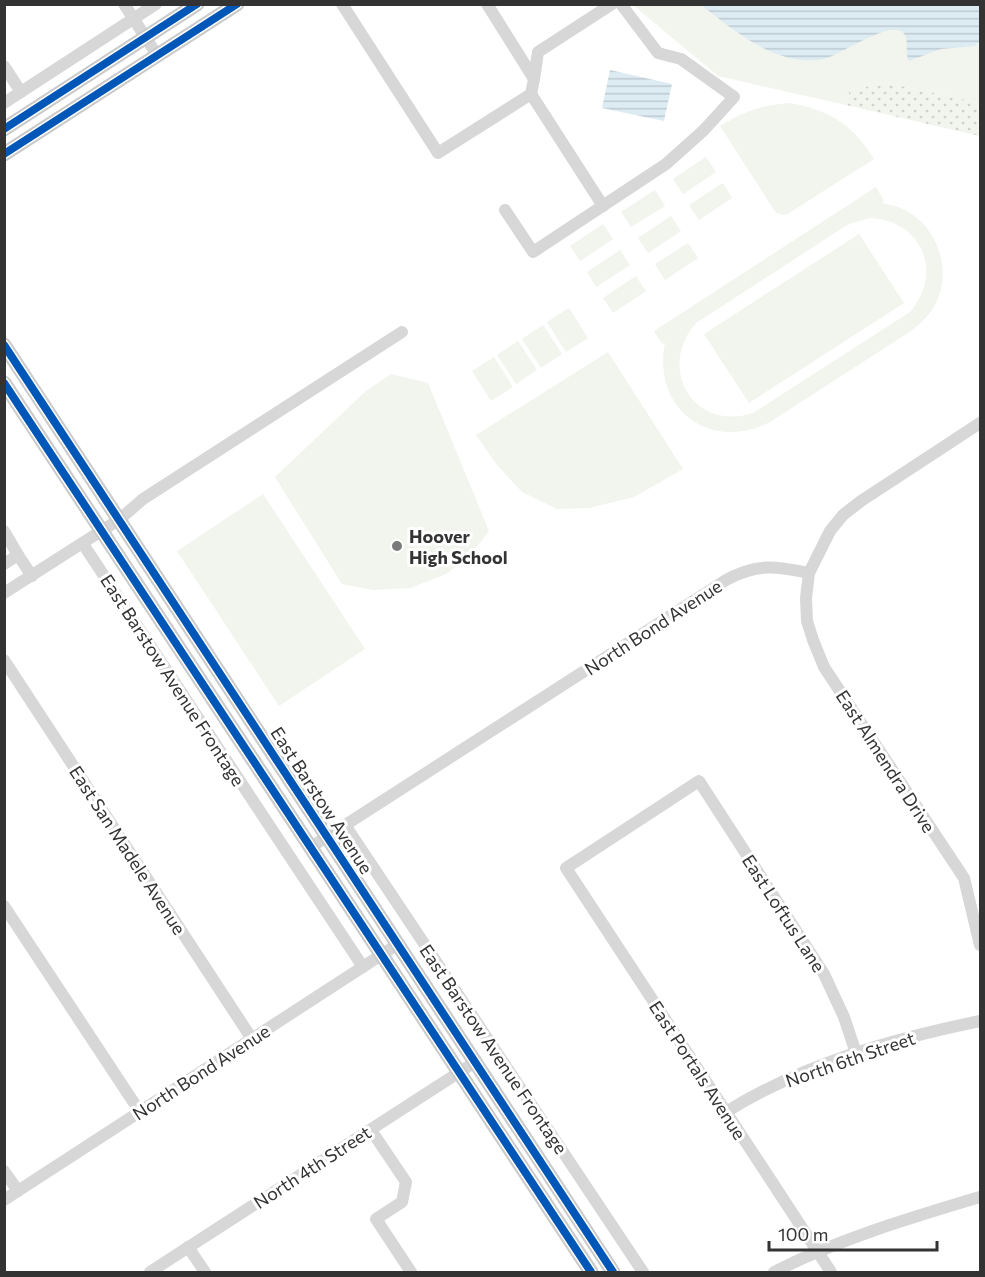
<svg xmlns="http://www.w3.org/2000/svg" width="985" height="1277" font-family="Commissioner,sans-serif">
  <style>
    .grass { fill: #f1f5ed; fill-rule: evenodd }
    .park { fill: url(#park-dots) }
    .water { fill: url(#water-rules) }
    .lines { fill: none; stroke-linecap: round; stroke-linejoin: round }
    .minor { stroke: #d7d7d7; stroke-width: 12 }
    .major { stroke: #cacaca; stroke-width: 15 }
    .cycleway-casing { stroke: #fff; stroke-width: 11 }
    .cycleway { stroke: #0057b8; stroke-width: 8 }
    .poi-dot { fill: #7a7a7a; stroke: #fff; stroke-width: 2 }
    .labels { text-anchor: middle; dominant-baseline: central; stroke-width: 6; stroke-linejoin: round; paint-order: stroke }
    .poi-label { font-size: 18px; font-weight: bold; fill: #333; stroke: #fff; text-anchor: start }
    .street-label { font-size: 18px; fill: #333; stroke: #fff }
  </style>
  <defs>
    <pattern id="park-dots" width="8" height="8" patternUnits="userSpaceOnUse" patternTransform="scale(1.5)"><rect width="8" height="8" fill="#f1f5ed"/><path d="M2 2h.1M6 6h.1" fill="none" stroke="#cfd2cc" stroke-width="1.8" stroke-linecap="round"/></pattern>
    <pattern id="water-rules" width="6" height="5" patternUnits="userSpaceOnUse" patternTransform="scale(1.5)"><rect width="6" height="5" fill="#ddebf3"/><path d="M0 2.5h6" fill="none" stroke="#becad1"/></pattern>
  </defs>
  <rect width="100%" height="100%" fill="#fff"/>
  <!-- grass -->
  <g class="grass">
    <polygon points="633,5 980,5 980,103 887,83 851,90 846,105 718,76"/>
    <path d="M 790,103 C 832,111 851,124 874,159 L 786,215 L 776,213 L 720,126 C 744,111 762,105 790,103 Z"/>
    <polygon points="706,157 716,172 683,194 673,179"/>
    <polygon points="723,183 732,198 699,220 689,205"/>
    <path d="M 876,187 L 884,201 L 882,203 C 890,205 897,206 905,210 C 938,227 952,270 936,303 C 930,315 921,323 911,331 L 770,422 C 710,453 652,409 665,343 L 662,344 L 654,331 ZM 870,218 C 922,220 944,273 910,312 L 753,413 C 694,432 656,369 696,323 L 844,227 L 852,223 Z"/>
    <polygon points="655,190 665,206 631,227 621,212"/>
    <polygon points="671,216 681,231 648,253 638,238"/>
    <polygon points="603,224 613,239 580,261 570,246"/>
    <polygon points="859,234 904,303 749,403 704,334"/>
    <polygon points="688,243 698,258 665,280 655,264"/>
    <polygon points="620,250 630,265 596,287 587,272"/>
    <polygon points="636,276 646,291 613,313 603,298"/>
    <polygon points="569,308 588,338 566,352 547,322"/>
    <polygon points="543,325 562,354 541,368 522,339"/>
    <polygon points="518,341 537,370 516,384 497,355"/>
    <polygon points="608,352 683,469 634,497 589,508 557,509 522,492 497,465 476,435"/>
    <polygon points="494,357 513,387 491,401 472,371"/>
    <polygon points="391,374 428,383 489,531 471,555 446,574 411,588 373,590 342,584 275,477 366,391"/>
    <polygon points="263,494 365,649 279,706 177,551"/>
  </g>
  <!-- park -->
  <polygon class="park" points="887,83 980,103 980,136 846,105 850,90"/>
  <!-- water -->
  <g class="water">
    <path d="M 701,5 L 980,5 L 980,41 L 975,46 L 941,49 L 909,61 C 904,53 911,36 901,31 C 885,23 842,54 824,59 C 817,60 808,61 801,60 C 763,56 730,27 701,5 Z"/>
    <polygon points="610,70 672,84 664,121 602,108"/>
  </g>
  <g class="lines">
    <!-- minor -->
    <g class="minor">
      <polyline points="124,4 157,55"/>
      <polyline points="342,4 438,153 531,94 534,79 487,4"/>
      <polyline points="4,66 21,92"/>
      <polyline points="534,79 538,52 612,4"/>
      <polyline points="531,94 603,206"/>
      <polyline points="4,103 156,4"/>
      <polyline points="505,210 533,252 666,164 704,130 734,97 681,59 658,53 621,4"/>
      <polyline points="980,423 861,501 843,515 830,531 809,573 806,598 807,621 813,640 824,667 964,878 980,945"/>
      <polyline points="4,531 18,555"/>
      <polyline points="83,544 363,967"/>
      <polyline points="4,564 18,555 32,576"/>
      <polyline points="4,593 120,519 143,499 402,332"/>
      <polyline points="4,660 252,1039"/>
      <polyline points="345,825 643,1272"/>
      <path d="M 311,847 L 726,580 C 757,563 776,566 809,573"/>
      <polyline points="4,906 140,1112"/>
      <path d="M 726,1112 C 803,1064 892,1039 980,1021"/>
      <polyline points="371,1130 406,1182 402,1202 376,1219 411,1272"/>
      <polyline points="4,1171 18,1191"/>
      <polyline points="4,1200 398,944"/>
      <polyline points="188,1247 205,1272"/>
      <polyline points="150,1272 475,1062"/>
      <path d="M 774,1272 C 839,1239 910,1218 980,1197"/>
      <polyline points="831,1272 566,868 699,781 824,974 844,1017 856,1053"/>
    </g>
    <!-- major -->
    <g class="major">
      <polyline points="4,129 197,4"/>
      <polyline points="4,154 237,4"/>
      <polyline points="4,345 613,1272"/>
      <polyline points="4,383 591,1272"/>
    </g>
    <!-- cycleway casing -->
    <g class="cycleway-casing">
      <g id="cycleway">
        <polyline points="4,129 197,4"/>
        <polyline points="4,154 237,4"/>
        <polyline points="4,345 613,1272"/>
        <polyline points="4,383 591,1272"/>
      </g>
    </g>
    <!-- cycleway -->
    <use href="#cycleway" class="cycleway"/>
  </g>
  <!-- markers -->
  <circle class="poi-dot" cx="397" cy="546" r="6"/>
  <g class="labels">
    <!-- poi labels -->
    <g class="poi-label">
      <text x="409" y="536">Hoover<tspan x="409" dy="21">High School</tspan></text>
    </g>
    <!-- street labels -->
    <g class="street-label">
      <text transform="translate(653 627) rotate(-33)">North Bond Avenue</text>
      <text transform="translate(173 680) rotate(57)">East Barstow Avenue Frontage</text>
      <text transform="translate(886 761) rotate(57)">East Almendra Drive</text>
      <text transform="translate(322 800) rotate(57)">East Barstow Avenue</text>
      <text transform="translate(128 850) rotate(57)">East San Madele Avenue</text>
      <text transform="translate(784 913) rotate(57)">East Loftus Lane</text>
      <text transform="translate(494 1049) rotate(56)">East Barstow Avenue Frontage</text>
      <text transform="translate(850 1059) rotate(-19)">North 6th Street</text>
      <text transform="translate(698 1070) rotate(57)">East Portals Avenue</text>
      <text transform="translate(201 1072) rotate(-33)">North Bond Avenue</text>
      <text transform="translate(312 1167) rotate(-33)">North 4th Street</text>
    </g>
  </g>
  <!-- border -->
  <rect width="985" height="1277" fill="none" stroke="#333333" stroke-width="12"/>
  <!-- scale -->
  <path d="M769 1241v9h168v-9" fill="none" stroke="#333333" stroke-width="3"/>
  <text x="778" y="1241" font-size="18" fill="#333333" stroke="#ffffff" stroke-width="4.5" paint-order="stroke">100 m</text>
</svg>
